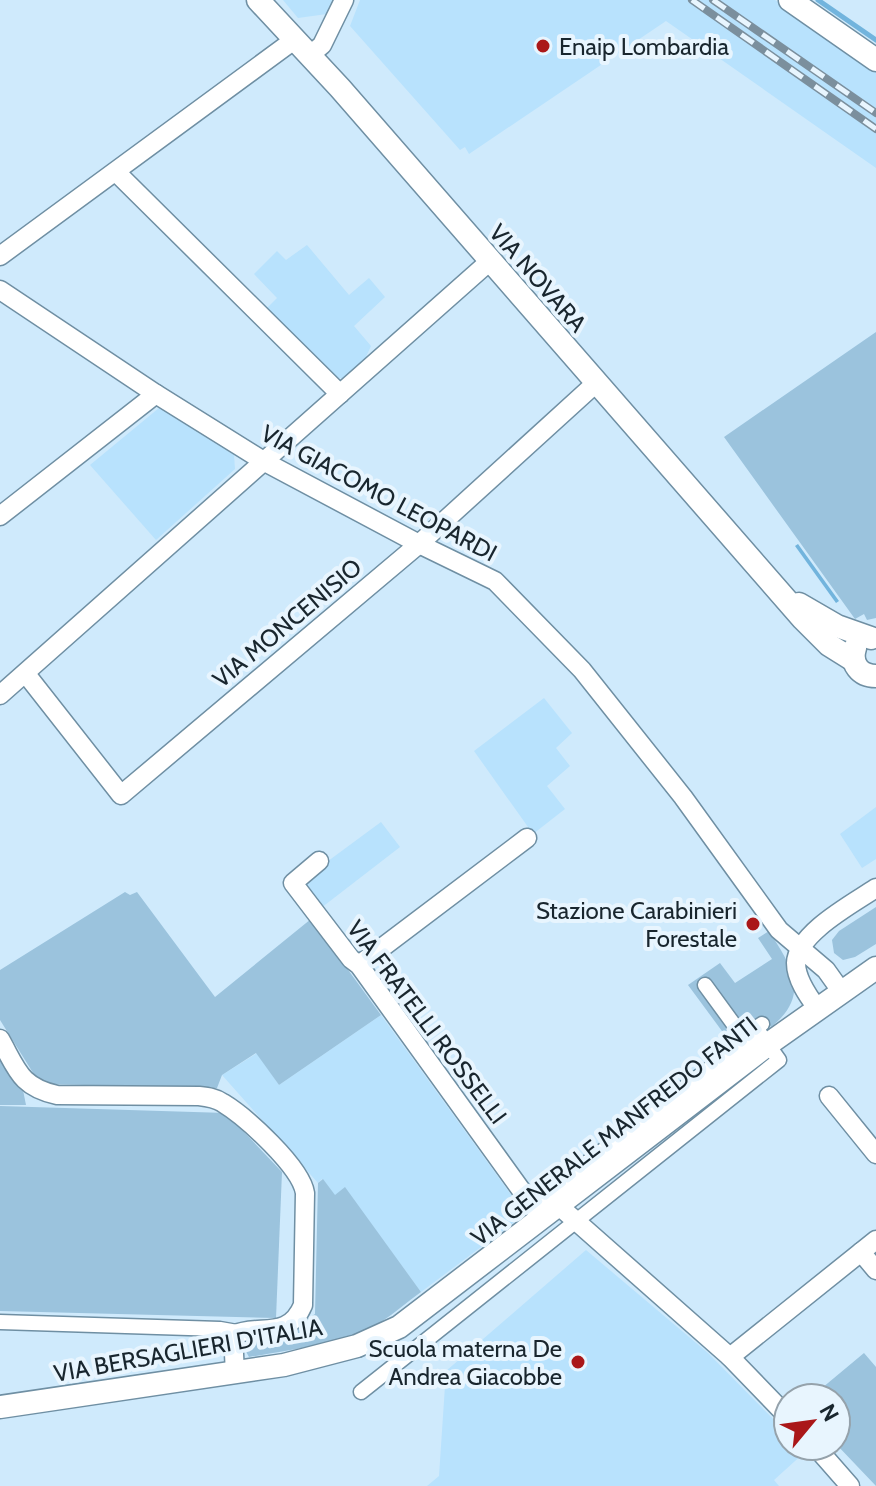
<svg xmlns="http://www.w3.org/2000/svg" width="876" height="1486" font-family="Cabin,sans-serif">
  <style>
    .built { fill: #b8e2fd }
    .green { fill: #9bc3dd }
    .water { fill: #72b4dd }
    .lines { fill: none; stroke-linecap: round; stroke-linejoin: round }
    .stream { stroke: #72b4dd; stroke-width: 5 }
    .pedestrian-casing { stroke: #6f8fa3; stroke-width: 17 }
    .minor-casing { stroke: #6f8fa3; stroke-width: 21 }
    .tertiary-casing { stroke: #6f8fa3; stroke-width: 25 }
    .pedestrian { stroke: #fff; stroke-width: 14 }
    .minor { stroke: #fff; stroke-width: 18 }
    .tertiary { stroke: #fff; stroke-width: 22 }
    .rail-casing { stroke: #7b8f9d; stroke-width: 8 }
    .rail { stroke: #e8f5fe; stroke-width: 5; stroke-dasharray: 15; stroke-linecap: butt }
    .poi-dot { fill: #aa1719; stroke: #e8f5fe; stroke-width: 3 }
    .labels { text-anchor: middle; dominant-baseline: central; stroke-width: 8; stroke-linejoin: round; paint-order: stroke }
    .poi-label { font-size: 24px; fill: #19262e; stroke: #e8f5fe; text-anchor: end }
    .street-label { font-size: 24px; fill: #19262e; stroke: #e8f5fe }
  </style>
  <rect width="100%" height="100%" fill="#cfeafc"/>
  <!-- built -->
  <g class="built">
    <polygon points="283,0 332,0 327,14 298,18"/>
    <polygon points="360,0 775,0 876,70 876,168 666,21 469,154 465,147 460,150 350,26"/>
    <polygon points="307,245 349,295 369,278 385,297 354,326 371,346 365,359 343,378 338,378 266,309 277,298 254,274 277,251 286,260"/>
    <polygon points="159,408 234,455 235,469 156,540 90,465"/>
    <polygon points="544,698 572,733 556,748 570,766 547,786 565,809 533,834 474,751"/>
    <polygon points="876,807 876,859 862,868 840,834"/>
    <polygon points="381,822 400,847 321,908 301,881"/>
    <polygon points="381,1015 525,1214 421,1292 345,1188 335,1196 322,1179 318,1183 222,1075 257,1053 279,1085"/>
    <polygon points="586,1250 708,1353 788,1434 788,1446 799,1446 805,1452 774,1480 779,1486 427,1486 439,1476 446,1371"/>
  </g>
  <!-- green -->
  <g class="green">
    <polygon points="876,332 876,618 867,620 864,614 855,619 724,437"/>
    <polygon points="125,892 130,895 137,892 215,997 311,919 381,1015 279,1085 256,1053 222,1075 217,1088 40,1084 0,1020 0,970"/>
    <polygon points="876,907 876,944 855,957 843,960 834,953 832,940 839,931"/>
    <path d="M 769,931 C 792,967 811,995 771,1027 L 767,1021 L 733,1046 L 688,985 L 720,963 L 735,983 L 772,959 L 758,938 Z"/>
    <polygon points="0,1049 23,1090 26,1105 0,1105"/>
    <polygon points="0,1106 226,1113 282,1172 276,1318 0,1311"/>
    <path d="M 323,1179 L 335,1195 L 345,1187 L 421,1292 C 408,1301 395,1313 381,1322 C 346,1343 290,1350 249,1357 L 244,1348 L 249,1338 L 281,1335 L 315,1314 L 318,1183 Z"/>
    <polygon points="864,1353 876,1367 876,1486 836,1444 836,1398 810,1398"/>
  </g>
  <!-- water -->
  <polygon class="water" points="798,544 839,601 836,603 795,546"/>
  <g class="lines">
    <!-- stream -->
    <polyline class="stream" points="818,0 876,40"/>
    <!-- pedestrian casing -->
    <g class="pedestrian-casing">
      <g id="pedestrian">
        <polyline points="705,985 743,1037 753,1031"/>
        <polyline points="532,1205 758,1031"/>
        <polyline points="0,1322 220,1329 237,1332"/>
        <polyline points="361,1392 779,1060 756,1028 762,1024"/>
      </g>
    </g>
    <!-- minor casing -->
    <g class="minor-casing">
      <g id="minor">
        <polyline points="309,56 322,45 344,0"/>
        <polyline points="116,172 340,394"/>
        <polyline points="0,256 294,40"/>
        <polyline points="0,290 156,394 265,462 419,544 495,581 582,670 683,797 779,930 826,970 841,991"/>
        <polyline points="0,516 156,394"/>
        <polyline points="26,674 121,795 419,544 596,383"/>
        <polyline points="0,695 490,261"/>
        <polyline points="319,861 293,883 351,959 359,965 542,1219"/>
        <polyline points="359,965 527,838"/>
        <path d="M 817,1008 C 808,996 796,979 796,963 C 797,933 854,903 876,888"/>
        <path d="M 0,1039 C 17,1069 20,1087 57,1095 L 199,1096 C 208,1097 216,1098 223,1103 C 246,1117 301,1167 305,1193 L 303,1305 C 288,1341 259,1323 233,1335 L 235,1373"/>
        <polyline points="829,1096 876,1154"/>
        <polyline points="559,1206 730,1357 788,1417"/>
        <polyline points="861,1252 876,1270"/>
        <polyline points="730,1357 876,1240"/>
        <polyline points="815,1446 850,1486"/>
      </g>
    </g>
    <!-- tertiary casing -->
    <g class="tertiary-casing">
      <g id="tertiary">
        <polyline points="258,0 340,88 803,619 829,645 853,660"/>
        <polyline points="790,0 876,60"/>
        <polyline points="799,604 837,626 871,638"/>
        <path d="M 855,648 C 850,664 860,676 876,676"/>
        <polyline points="0,1407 284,1365 357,1346 399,1327 774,1040 876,968"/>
      </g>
    </g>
    <!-- pedestrian -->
    <use href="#pedestrian" class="pedestrian"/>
    <!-- minor -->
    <use href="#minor" class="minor"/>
    <!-- tertiary -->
    <use href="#tertiary" class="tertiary"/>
    <!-- rail casing -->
    <g class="rail-casing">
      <g id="rail">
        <polyline points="692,0 876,129"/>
        <polyline points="713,0 876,113"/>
      </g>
    </g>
    <!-- rail -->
    <use href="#rail" class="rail"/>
  </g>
  <!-- markers -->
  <g class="poi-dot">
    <circle cx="543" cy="46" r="8"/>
    <circle cx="753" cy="924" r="8"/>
    <circle cx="578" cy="1362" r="8"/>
  </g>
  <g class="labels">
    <!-- poi labels -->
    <g class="poi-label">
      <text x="559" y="46" text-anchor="start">Enaip Lombardia</text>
      <text x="737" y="910">Stazione Carabinieri<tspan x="737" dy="28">Forestale</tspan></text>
      <text x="562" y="1348">Scuola materna De<tspan x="562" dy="28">Andrea Giacobbe</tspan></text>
    </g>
    <!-- street labels -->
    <g class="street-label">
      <text transform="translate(538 278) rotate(49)">VIA NOVARA</text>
      <text transform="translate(379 493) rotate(28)">VIA GIACOMO LEOPARDI</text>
      <text transform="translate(287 623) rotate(-40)">VIA MONCENISIO</text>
      <text transform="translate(427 1022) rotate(53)">VIA FRATELLI ROSSELLI</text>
      <text transform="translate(614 1131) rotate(-38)">VIA GENERALE MANFREDO FANTI</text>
      <text transform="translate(188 1350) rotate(-10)">VIA BERSAGLIERI D'ITALIA</text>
    </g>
  </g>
  <!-- north arrow -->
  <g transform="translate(812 1422) rotate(61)"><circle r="38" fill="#e8f5fe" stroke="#95a2ab" stroke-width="2"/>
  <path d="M0-6L14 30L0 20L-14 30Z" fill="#aa1719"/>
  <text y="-12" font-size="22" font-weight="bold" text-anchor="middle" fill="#19262e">N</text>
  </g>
</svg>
